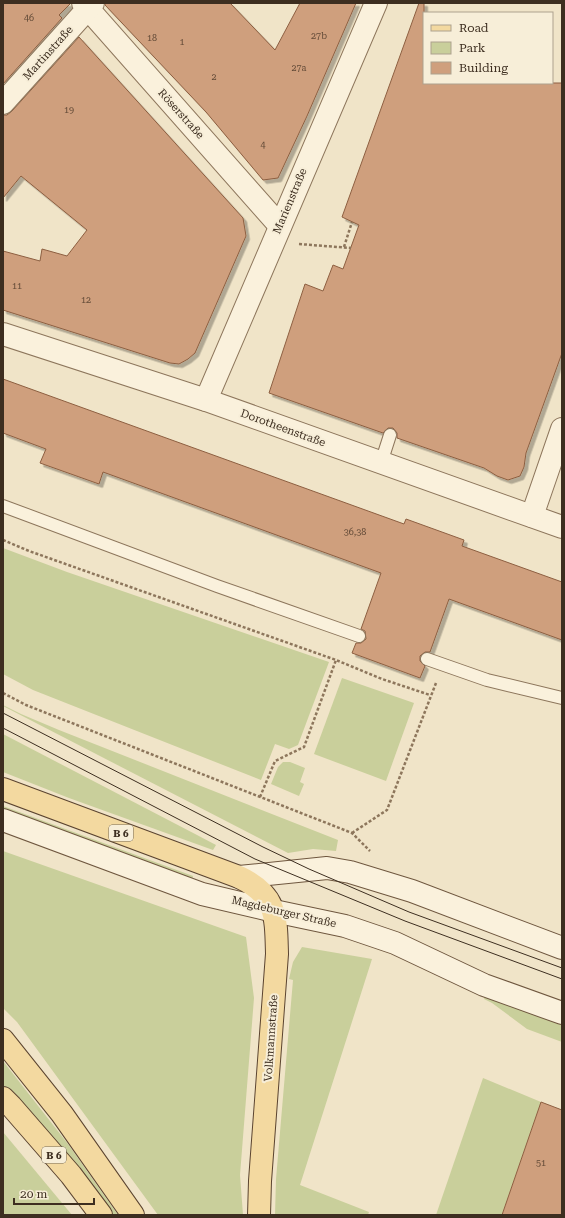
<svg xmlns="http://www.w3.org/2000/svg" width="565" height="1218" font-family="'Roboto Serif',serif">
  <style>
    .green { fill: #c9cf9b }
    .building { fill: #cf9f7d; stroke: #8d5f41; filter: url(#shadow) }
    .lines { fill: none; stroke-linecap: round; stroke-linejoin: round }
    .lane-casing { stroke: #8d765c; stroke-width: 14 }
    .street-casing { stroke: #8d765c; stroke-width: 24 }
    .secondary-casing { stroke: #6f573f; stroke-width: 24 }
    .primary-casing { stroke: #5b4430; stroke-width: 24 }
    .path { stroke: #8d765c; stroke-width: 2.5; stroke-dasharray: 3 2; stroke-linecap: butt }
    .lane { stroke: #faf1dc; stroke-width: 12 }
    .street { stroke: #faf1dc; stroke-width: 22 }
    .secondary { stroke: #faf1dc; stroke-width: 22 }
    .primary { stroke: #f3d9a0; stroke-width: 22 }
    .tram { stroke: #3d2e20; stroke-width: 1 }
    .labels { text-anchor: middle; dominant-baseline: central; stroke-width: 4; stroke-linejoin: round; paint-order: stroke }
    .number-label { font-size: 9px; fill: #624a37 }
    .shield { fill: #f7eed8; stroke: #756857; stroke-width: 1 }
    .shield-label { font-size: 10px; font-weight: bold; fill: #3d2e20 }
    .street-label { font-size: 11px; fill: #3d2e20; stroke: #f7eed8 }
  </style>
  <defs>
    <filter id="shadow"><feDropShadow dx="3.5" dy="3.5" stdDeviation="0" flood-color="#0004"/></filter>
  </defs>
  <rect width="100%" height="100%" fill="#f0e4c8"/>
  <!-- green -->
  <g class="green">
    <polygon points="3,548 67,572 329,662 298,745 289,749 275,744 261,780 33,690 3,674"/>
    <polygon points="342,678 414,703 386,781 314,754"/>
    <polygon points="3,705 21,714 59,730 338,840 336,851 313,849 288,853 3,706"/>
    <polygon points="3,734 197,835 216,845 213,850 69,798 3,772"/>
    <polygon points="283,762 290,762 305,768 300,782 304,784 299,796 271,784 278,767"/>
    <polygon points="3,806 193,876 192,881 3,812"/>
    <polygon points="3,851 246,937 254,998 240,1175 243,1215 158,1215 17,1022 3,1008"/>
    <polygon points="302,947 372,959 300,1185 369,1212 368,1215 275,1215 276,1179 293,980 289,979 293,962"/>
    <polygon points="485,996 562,1024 562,1042 527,1029 492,1003 484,999"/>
    <polygon points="3,1061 68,1144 118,1215 110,1215 3,1088"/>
    <polygon points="483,1078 541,1102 502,1215 436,1215"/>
    <polygon points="3,1132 72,1215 3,1215"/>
  </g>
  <!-- building -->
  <g class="building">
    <polygon points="3,3 71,3 59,15 62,18 3,84"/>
    <polygon points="105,3 230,3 275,50 300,3 356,3 307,116 278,178 263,180 206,112 105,5"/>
    <polygon points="419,3 424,3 424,83 562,83 562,353 526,453 524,467 520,476 508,480 497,476 484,468 397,438 397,433 393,428 388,428 383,433 269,393 305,284 323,291 333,265 343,269 359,225 342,217"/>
    <polygon points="79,37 243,218 246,236 195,353 188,359 179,364 170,363 3,310 3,251 40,261 42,249 67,256 87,230 21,176 3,198 3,115 7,115 12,111"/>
    <polygon points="3,379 404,524 406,519 464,540 462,546 562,582 562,640 449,599 430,652 425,652 420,656 420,661 425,666 420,678 352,653 356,643 361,643 366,639 365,631 361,629 381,573 103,472 99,484 40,463 46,449 3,433"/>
    <polygon points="541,1102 562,1110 562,1215 502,1215"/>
  </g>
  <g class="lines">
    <!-- lane casing -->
    <g class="lane-casing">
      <g id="lane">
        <polyline points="381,463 390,435"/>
        <polyline points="3,506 217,586 359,636"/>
        <polyline points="427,659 487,680 562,698"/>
      </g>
    </g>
    <!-- street casing -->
    <g class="street-casing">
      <g id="street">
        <polyline points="83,3 280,226"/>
        <polyline points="3,103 93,3"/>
        <polyline points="3,334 206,400 562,527"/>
        <polyline points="206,400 376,3"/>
        <polyline points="532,516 562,429"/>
      </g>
    </g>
    <!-- secondary casing -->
    <g class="secondary-casing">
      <g id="secondary">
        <polyline points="3,820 202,894 274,911 345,926 395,943 484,985 562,1013"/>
        <polyline points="239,877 327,868 350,872 412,891 562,948"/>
      </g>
    </g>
    <!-- primary casing -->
    <g class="primary-casing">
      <g id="primary">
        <path d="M 3,789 L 239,877 C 277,895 276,916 277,954 L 260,1181 L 259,1215"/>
        <polyline points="3,1040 62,1114 133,1215"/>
        <polyline points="3,1098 11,1106 71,1175 101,1215"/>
      </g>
    </g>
    <!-- path -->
    <g class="path">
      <polyline points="299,244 351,248"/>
      <polyline points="344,247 352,222"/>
      <polyline points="3,540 29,551 336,660 382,679 430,695"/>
      <polyline points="3,693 26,705 352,833 370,851"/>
      <polyline points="260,797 275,761 304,747 336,660"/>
      <polyline points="352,833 387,810 436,683"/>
    </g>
    <!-- lane -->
    <use href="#lane" class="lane"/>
    <!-- street -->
    <use href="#street" class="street"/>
    <!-- secondary -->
    <use href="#secondary" class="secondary"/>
    <!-- primary -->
    <use href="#primary" class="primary"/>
    <!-- tram -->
    <g class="tram">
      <polyline points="3,713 263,847 309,869 409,912 562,968"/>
      <polyline points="3,728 255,859 405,921 562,979"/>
    </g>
  </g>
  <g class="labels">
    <!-- number labels -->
    <g class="number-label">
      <text x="29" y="18">46</text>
      <text x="319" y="36">27b</text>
      <text x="152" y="38">18</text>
      <text x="182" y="42">1</text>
      <text x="299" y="68">27a</text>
      <text x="214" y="77">2</text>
      <text x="69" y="110">19</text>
      <text x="263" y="145">4</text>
      <text x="17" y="286">11</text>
      <text x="86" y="300">12</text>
      <text x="355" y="532">36,38</text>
      <text x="541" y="1163">51</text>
    </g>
    <!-- shield labels -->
    <g class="shield">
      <rect x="109" y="825" width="24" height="16" rx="3"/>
      <rect x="42" y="1147" width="24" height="16" rx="3"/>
    </g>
    <g class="shield-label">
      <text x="121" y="833">B 6</text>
      <text x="54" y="1155">B 6</text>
    </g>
    <!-- street labels -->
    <g class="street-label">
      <text transform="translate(48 53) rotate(-48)">Martinstraße</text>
      <text transform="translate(181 114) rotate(48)">Röserstraße</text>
      <text transform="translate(290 201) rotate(-67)">Marienstraße</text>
      <text transform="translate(283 428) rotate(20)">Dorotheenstraße</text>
      <text transform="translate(284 912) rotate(13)">Magdeburger Straße</text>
      <text transform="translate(271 1038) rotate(-86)">Volkmannstraße</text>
    </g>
  </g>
  <!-- border -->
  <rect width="565" height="1218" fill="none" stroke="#3d2e20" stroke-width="8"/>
  <!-- legend -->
  <rect x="423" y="12" width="130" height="72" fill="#f7eed8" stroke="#ada18e"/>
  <rect x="431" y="25" width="20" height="6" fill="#f3d9a0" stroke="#ada18e"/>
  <text x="459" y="32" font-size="12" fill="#3d2e20">Road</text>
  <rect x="431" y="42" width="20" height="12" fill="#c9cf9b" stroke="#ada18e"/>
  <text x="459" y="52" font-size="12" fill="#3d2e20">Park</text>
  <rect x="431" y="62" width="20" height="12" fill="#cf9f7d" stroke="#ada18e"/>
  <text x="459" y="72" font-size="12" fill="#3d2e20">Building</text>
  <!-- scale -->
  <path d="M14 1198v6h80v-6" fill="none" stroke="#3d2e20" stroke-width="2"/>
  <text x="20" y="1198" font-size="12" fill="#3d2e20" stroke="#f7eed8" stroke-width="3" paint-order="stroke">20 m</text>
</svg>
